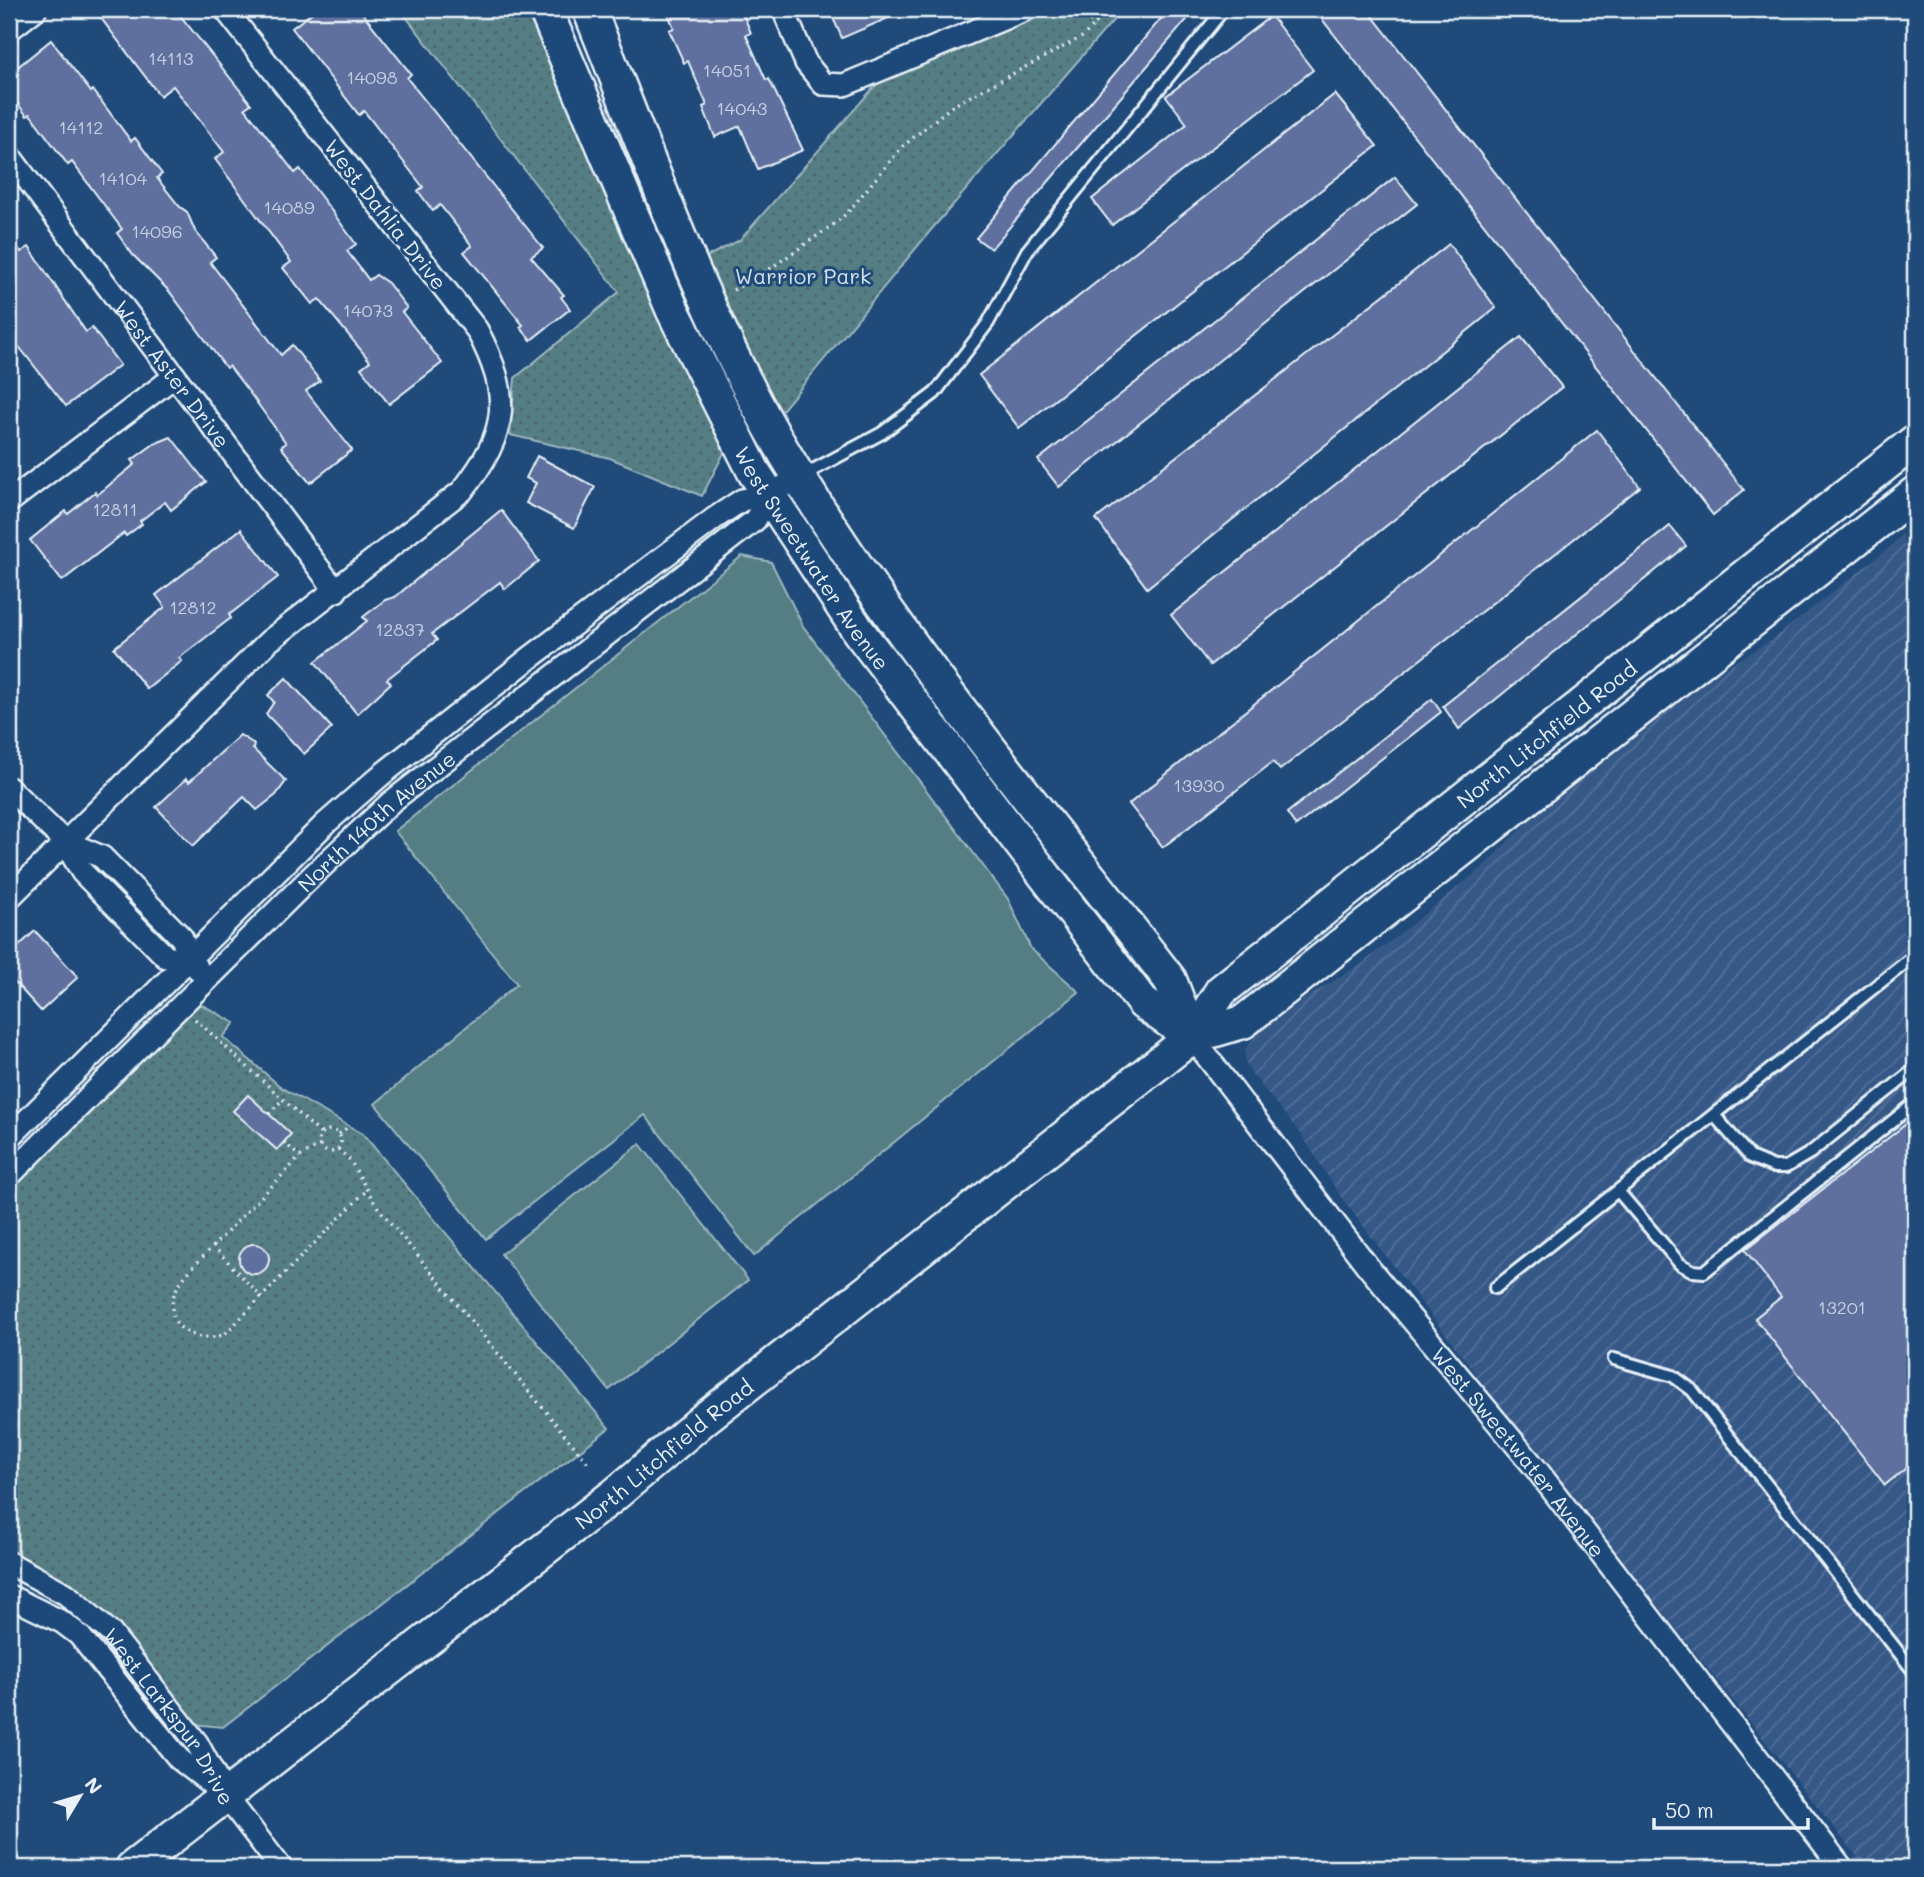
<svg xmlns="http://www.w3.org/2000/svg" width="1924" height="1877" font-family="Mali,sans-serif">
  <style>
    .industrial { fill: url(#industrial-furrows) }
    .grass { fill: #557d84; stroke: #9eb7be; stroke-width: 2 }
    .park { fill: url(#park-dots); stroke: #9eb7be; stroke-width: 2 }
    .building { fill: #5e6f9e; stroke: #e8f1f8; stroke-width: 2 }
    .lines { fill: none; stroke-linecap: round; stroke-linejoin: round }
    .lane-casing { stroke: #e8f1f8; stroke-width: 16 }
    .street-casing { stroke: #e8f1f8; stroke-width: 26 }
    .secondary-casing { stroke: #e8f1f8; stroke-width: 37 }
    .path { stroke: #e8f1f8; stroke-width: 3.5; stroke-dasharray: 2 5; stroke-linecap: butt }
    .lane { stroke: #1f4a7a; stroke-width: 10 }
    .street { stroke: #1f4a7a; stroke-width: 21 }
    .secondary { stroke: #1f4a7a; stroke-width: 32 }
    .labels { text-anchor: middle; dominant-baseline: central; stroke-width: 6; stroke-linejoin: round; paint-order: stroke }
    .number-label { font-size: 18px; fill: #c6d0e2 }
    .street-label { font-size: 21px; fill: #e8f1f8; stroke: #1f4a7a }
    .park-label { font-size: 21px; fill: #d2e0e7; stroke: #1f4a7a }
  </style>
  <defs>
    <pattern id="industrial-furrows" width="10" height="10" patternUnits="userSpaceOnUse" patternTransform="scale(1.75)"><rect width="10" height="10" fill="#365887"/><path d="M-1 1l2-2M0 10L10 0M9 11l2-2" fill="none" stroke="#537099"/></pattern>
    <pattern id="park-dots" width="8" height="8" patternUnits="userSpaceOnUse" patternTransform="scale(1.75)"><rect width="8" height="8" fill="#557d84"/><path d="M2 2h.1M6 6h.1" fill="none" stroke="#4e656a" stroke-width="1.8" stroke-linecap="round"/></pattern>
  </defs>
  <rect width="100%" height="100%" fill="#1f4a7a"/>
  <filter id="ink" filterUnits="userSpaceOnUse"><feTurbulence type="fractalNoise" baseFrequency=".0143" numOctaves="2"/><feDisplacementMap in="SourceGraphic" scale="14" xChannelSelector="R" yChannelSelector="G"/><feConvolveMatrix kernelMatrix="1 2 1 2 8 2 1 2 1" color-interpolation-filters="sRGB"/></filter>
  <g filter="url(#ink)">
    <!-- industrial -->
    <polygon class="industrial" points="1915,520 1915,1868 1866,1868 1513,1423 1341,1197 1301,1134 1251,1073 1245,1060 1245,1049 1261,1030 1283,1012 1364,962 1481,869 1540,809 1686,692 1773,639 1890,547"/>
    <!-- grass -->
    <g class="grass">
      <polygon points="742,556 771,562 803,626 1008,899 1031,949 1079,992 754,1256 645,1115 486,1239 375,1104 517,984 395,831"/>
      <polygon points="640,1144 748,1280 609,1390 501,1254"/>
    </g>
    <!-- park -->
    <g class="park">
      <polygon points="400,9 537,9 726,449 702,496 610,458 510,435 515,378 619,292"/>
      <polygon points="1048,9 1123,9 931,230 780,413 704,258 740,240 881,79"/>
      <polygon points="195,1001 235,1023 223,1037 282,1088 363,1134 609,1428 223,1727 192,1724 134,1650 9,1554 9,1181"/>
    </g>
    <!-- building -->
    <g class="building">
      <polygon points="94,9 175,9 251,104 245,108 295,173 300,169 328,206 356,244 347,251 369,280 376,275 388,283 407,308 402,312 442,363 389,404 361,368 370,361 319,299 312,304 283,268 291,262 215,159 224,152 173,86 160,96"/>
      <polygon points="317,9 359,9 411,74 407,78 543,248 531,257 564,295 561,297 570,309 531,340 520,327 523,325 464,252 472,246 440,205 433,211 418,191 423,187 364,111 359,115 292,28"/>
      <polygon points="666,9 741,9 751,33 746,35 766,80 769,79 803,150 758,169 740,126 715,137 703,107 707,105 688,61 684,63 669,30 674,28"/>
      <polygon points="829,9 909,9 842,38"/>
      <polygon points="1169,9 1196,9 991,249 976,238"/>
      <polygon points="1314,9 1367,9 1744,490 1713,515"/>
      <polygon points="1271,16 1313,70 1112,225 1092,199 1187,124 1166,96"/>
      <polygon points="51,40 91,92 93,90 131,141 135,138 162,174 157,178 179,206 187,212 195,231 216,257 210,262 281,355 292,345 320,381 306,391 352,450 310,483 281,447 286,443 252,396 229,366 226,368 169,291 133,255 117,233 122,229 72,162 68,165 30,114 27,116 9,92 9,74"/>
      <polygon points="1335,94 1377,146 1019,428 979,375"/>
      <polygon points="1395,177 1417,204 1059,487 1038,460"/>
      <polygon points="9,236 21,252 29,247 86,332 92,328 120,365 66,406 9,334"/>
      <polygon points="1449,244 1496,308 1147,588 1096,519"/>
      <polygon points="1521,337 1562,387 1210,665 1171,615"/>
      <polygon points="1597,430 1640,487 1280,770 1273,762 1163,847 1129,804"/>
      <polygon points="171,437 206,482 171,510 165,502 140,521 142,524 126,536 124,533 62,581 30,540 66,511 68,514 95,492 97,495 135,464 132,460 154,444"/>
      <polygon points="537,456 595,487 574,528 526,503 536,483 526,478"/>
      <polygon points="501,510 539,561 505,589 500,582 432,634 437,640 387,679 391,683 357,714 315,662 367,621 363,617 385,600 395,597"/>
      <polygon points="1670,526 1686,546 1459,729 1443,706"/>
      <polygon points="241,529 278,577 229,615 231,618 179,658 182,661 147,689 114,648 165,607 156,595"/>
      <polygon points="286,678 332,728 304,754 266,714 274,702 268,695"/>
      <polygon points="1432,699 1441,712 1296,826 1287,813"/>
      <polygon points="240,735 254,744 253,749 286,781 276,795 257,810 244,797 193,846 156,807 186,779 189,782"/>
      <polygon points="35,931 78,977 41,1011 9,976 9,955"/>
      <polygon points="248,1095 291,1134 277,1150 233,1111"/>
      <polygon points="1915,1117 1915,1461 1885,1485 1755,1318 1781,1297 1745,1250"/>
      <circle cx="254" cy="1259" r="15"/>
    </g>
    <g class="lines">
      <!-- lane casing -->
      <g class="lane-casing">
        <g id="lane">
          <polyline points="802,476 882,433 935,393 988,323 1027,251 1224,9"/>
          <polyline points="1715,1116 1750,1157 1774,1167 1786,1167 1810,1153 1915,1069"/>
          <polyline points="1618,1191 1680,1264 1693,1271 1704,1272 1915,1103"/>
          <polyline points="1495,1288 1915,955"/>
          <polyline points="1614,1359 1673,1376 1692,1390 1915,1673"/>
        </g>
      </g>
      <!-- street casing -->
      <g class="street-casing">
        <g id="street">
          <polyline points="783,9 806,63 823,84 844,85 1027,9"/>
          <polyline points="9,30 36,9"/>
          <path id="s1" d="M 9,155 L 336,591"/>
          <polyline points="9,502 175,376"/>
          <polyline points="9,788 64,841 82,872 166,957 190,961"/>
          <polyline points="64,841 102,857 182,938 190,961 198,969"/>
          <path d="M 9,898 L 269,641 L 462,491 C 509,431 512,397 477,330 L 225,9"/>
          <path id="s2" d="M 1192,1037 L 1369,1268 L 1537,1470 L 1842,1868"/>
          <polyline points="9,1138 325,824 380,776 531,657 715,518 742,500 770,495 799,477"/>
          <path id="s3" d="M 9,1176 L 312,876 L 391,802 L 755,520 L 770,495"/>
          <path id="s4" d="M 9,1563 L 66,1594 L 111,1633 L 197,1743 L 225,1795 L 281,1868"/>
          <polyline points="9,1596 62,1622 79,1635 179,1759 218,1789"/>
        </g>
      </g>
      <!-- secondary casing -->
      <g class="secondary-casing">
        <g id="secondary">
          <path id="s5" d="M 545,9 L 673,311 L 754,472 L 859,632 L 1049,881 L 1143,1003 L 1192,1037"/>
          <path d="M 589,9 C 649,157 703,316 785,454 C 896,640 1038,808 1170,980 L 1192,1037"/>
          <polyline points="1192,1037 1243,1022 1915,493"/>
          <path id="s6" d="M 132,1868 L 613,1496 L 704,1419 L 1192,1037 L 1221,991 L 1915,441"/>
        </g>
      </g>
      <!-- path -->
      <g class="path">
        <polyline points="1072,9 1096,24"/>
        <polyline points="733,290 768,270 833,225 847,213 903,146 952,106 1082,37 1096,24 1099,9"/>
        <polyline points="195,1019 321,1134"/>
        <polyline points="269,1114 283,1099"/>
        <circle cx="330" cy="1141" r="11"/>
        <polyline points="339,1134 347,1128"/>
        <polyline points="284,1142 300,1157"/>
        <path d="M 320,1145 L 300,1157 L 191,1269 C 184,1278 176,1286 173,1298 C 166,1331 199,1344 225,1334 L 367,1190"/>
        <polyline points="338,1149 350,1160 376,1205 588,1463"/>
        <polyline points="213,1246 262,1298"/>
      </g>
      <!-- lane -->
      <use href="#lane" class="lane"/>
      <!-- street -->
      <use href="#street" class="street"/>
      <!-- secondary -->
      <use href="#secondary" class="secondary"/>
    </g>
  </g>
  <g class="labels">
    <!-- number labels -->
    <g class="number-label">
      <text x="171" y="58">14113</text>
      <text x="727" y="70">14051</text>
      <text x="372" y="77">14098</text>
      <text x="742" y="108">14043</text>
      <text x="81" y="127">14112</text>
      <text x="123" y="178">14104</text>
      <text x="289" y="207">14089</text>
      <text x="157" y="231">14096</text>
      <text x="368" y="310">14073</text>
      <text x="115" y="509">12811</text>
      <text x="193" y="607">12812</text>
      <text x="400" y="629">12837</text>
      <text x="1199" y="785">13930</text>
      <text x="1842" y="1307">13201</text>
    </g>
    <!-- street labels -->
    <g class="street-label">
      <text transform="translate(386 214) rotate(52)">West Dahlia Drive</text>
      <text stroke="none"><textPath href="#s1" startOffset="273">West Aster Drive</textPath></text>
      <text stroke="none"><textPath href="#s5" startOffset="612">West Sweetwater Avenue</textPath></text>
      <text stroke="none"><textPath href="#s6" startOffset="1816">North Litchfield Road</textPath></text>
      <text stroke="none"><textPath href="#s3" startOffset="511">North 140th Avenue</textPath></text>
      <text stroke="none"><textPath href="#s2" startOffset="528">West Sweetwater Avenue</textPath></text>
      <text stroke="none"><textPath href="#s6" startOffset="674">North Litchfield Road</textPath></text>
      <text stroke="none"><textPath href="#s4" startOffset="226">West Larkspur Drive</textPath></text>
    </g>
    <!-- park labels -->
    <g class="park-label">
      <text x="803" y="275">Warrior Park</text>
    </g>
  </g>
  <!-- margin -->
  <rect width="1924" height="1877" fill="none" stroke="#1f4a7a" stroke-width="35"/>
  <rect x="18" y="18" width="1889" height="1842" fill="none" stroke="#e8f1f8" stroke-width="2.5" filter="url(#ink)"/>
  <!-- north arrow -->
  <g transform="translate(80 1796) rotate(52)" stroke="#1f4a7a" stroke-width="5" paint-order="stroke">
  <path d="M0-5L12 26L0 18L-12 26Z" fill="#e8f1f8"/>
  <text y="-10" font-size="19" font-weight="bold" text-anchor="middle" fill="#e8f1f8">N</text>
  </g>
  <!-- scale -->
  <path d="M1654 1818v10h154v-10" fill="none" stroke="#e8f1f8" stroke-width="3.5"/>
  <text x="1665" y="1818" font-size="21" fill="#e8f1f8" stroke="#1f4a7a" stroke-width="5" paint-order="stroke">50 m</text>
</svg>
